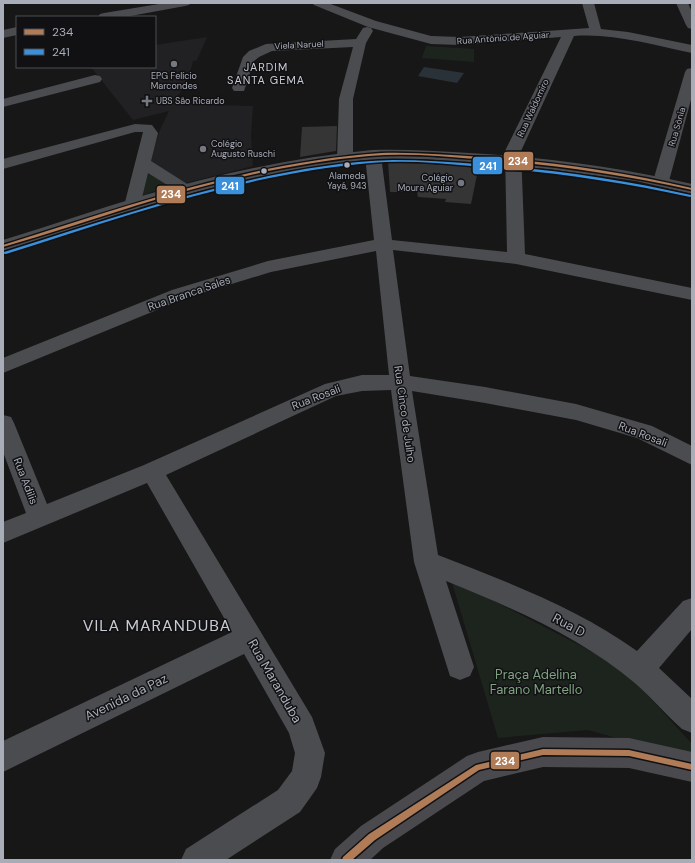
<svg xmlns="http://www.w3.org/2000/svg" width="695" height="863" font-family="'DM Sans',sans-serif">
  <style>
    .built { fill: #212123 }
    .green { fill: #1d241e }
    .water { fill: #2a3239 }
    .building { fill: #353536 }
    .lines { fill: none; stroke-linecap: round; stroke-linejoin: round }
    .minor { fill: #4b4c50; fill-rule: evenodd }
    .tertiary { fill: #4b4c50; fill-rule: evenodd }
    .secondary { fill: #4a4a4e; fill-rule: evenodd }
    .bus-1-casing { stroke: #111113; stroke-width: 3 }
    .bus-2-casing { stroke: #111113; stroke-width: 3 }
    .bus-1 { fill: #b07c57; fill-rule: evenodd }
    .bus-2 { fill: #3a90db; fill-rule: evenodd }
    .poi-dot { fill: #757880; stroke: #111113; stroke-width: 1.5 }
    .bus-dot { fill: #a8adb8; stroke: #111113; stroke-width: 1.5 }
    .labels { text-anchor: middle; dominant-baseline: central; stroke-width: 3; stroke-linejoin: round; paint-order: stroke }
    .far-street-label { font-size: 9px; fill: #a8adb8; stroke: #111113 }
    .far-poi-label { font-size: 9px; fill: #a8adb8; stroke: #111113; text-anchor: start }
    .far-bus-label { font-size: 9px; fill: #a8adb8; stroke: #111113 }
    .far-quarter-label { font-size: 11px; letter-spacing: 1px; fill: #c9ccd4; stroke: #111113 }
    .street-label { font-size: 11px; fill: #a8adb8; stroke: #111113 }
    .near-street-label { font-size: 13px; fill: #a8adb8; stroke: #111113 }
    .near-park-label { font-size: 13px; fill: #7fa381; stroke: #111113 }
    .near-quarter-label { font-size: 16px; letter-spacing: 1px; fill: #c9ccd4; stroke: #111113 }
    .line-badge { stroke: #111113; stroke-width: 1.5 }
    .badge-label { font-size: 11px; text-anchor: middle; font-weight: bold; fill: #fff }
  </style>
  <rect width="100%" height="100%" fill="#171717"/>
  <!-- built -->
  <polygon class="built" points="207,37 197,60 193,61 188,80 173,104 253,106 251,136 253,166 186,183 149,162 160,130 169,111 133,120 91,67 155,67 155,45"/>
  <!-- green -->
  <g class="green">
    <polygon points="426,46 474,49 474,62 422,58"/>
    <polygon points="146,170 169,186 138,197"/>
    <polygon points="451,579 622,667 692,744 692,759 588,730 498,738"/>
  </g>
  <!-- water -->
  <polygon class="water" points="424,67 464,73 457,83 418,76"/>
  <!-- building -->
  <g class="building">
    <polygon points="337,126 336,151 300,157 302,127"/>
    <polygon points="388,161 429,161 479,165 471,204 445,202 446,199 418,197 417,192 390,192"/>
  </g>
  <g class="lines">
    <!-- minor -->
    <g class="minor">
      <polygon points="165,3 191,3 189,5 185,6 125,17 98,17 100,14 104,13"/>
      <path d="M 312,3 L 328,3 L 376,21 L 431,36 L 460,37 L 589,28 L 582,3 L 594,3 L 601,29 L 628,32 L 692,45 L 692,53 C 653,45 613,33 574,36 L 521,151 L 525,254 L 692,288 L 692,300 L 516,264 L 393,250 L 410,376 L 485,387 L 576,404 L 652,426 L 692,446 L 692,465 L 637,438 L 576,420 L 485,403 L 412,391 L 438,555 C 507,582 577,608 637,651 L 683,601 L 692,598 L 692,629 L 659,668 L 692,699 L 692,733 L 682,729 C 666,715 652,698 636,684 C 581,637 512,608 446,581 L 474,667 L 470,676 L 460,680 L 450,676 L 414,562 L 391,390 L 362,391 L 336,396 L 166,475 L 312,717 L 325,753 L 321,777 L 317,788 L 300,812 L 226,860 L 181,860 L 186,849 L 278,790 L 292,771 L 295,753 L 289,733 L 244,654 L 3,772 L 3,741 L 232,632 L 147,483 L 3,543 L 3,522 L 26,513 L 3,452 L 3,415 L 11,417 L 14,423 L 47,504 L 144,465 L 325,384 L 362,375 L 389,375 L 376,251 L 271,272 L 186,298 L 3,373 L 3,358 L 172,290 L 268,261 L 374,240 L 365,156 L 368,153 L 373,151 L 378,153 L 381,156 L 392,240 L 507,252 L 505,151 L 561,37 L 460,45 L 431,44 L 368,27 L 314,5 Z"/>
      <polygon points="676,3 688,3 692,12 692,29 688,28 686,25"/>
      <polygon points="17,27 17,35 3,38 3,30"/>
      <polygon points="367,27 371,28 373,31 366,43 353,99 353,158 350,161 345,163 340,161 337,158 339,99 353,47 272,51 259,57 254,61 244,91 234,91 232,88 243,57 249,51 266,44 356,39 363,28"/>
      <polygon points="692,68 692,96 669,181 667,184 661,186 655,184 653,181 685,72 687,69"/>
      <polygon points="95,75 100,76 102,79 100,82 3,107 3,99"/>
      <polygon points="135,124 152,125 158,133 151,161 192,187 194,190 192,193 186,195 180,193 148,173 140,206 138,210 132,211 126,210 124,206 143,132 135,132 3,169 3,159"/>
    </g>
    <!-- tertiary -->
    <path class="tertiary" d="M 372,150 C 404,149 436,151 469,153 C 544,157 619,167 692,184 L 692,194 L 636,181 L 548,169 L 423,159 L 372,159 L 288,171 L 200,191 L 135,209 L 3,251 L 3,240 C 50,226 97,209 145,195 C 219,174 295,157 372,150 Z"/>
    <!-- secondary -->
    <polygon class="secondary" points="543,737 629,738 692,752 692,782 629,768 543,767 484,781 383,848 370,860 330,860 335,849 361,826 467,756 478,752"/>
    <!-- bus-1 casing -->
    <g class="bus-1-casing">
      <g id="bus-1">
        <path d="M 381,153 C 415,152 448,155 482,157 C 553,162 623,172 692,188 L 692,190 C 620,174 548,164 475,159 C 440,156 405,153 369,156 C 291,163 213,182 138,205 C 93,219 48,234 3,247 L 3,245 C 127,206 251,162 381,153 Z"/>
        <polygon points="543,749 629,750 692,764 692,770 629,756 543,755 479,770 375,840 352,860 342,860 343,857 369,834 476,765"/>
      </g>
    </g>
    <!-- bus-2 casing -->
    <g class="bus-2-casing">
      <path id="bus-2" d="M 393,160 C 421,160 450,162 478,164 C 550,169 621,179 691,195 L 692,196 L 690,197 C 618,181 545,171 471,166 C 438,163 404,160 370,163 C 245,174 125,216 6,254 L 5,254 L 3,253 L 4,252 C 87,226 169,198 255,179 C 300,169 347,161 393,160 Z"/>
    </g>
    <!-- bus-1 -->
    <use href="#bus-1" class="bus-1"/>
    <!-- bus-2 -->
    <use href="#bus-2" class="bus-2"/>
  </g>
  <!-- markers -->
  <g class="poi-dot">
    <circle cx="174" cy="64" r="4"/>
    <path d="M145 95h4v4h4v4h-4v4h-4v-4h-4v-4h4z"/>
    <circle cx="203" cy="149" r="4"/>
    <circle cx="461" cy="183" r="4"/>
  </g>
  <g class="bus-dot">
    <circle cx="347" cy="165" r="3.5"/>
    <circle cx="264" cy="171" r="3.5"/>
  </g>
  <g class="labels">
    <!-- far-street labels -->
    <g class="far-street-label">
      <text transform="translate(503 38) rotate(-4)">Rua Antônio de Aguiar</text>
      <text transform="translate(299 45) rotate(-3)">Viela Naruel</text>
      <text transform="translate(533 108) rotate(-65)">Rua Waldomiro</text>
      <text transform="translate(677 127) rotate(-74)">Rua Sônia</text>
    </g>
    <!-- far-poi labels -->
    <g class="far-poi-label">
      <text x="174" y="76" text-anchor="middle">EPG Felício<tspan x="174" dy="10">Marcondes</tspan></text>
      <text x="156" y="101">UBS São Ricardo</text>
      <text x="211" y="144">Colégio<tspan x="211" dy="10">Augusto Ruschi</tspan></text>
      <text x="453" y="178" text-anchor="end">Colégio<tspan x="453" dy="10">Moura Aguiar</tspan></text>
    </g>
    <!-- far-bus labels -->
    <g class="far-bus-label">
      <text x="347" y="176">Alameda<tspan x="347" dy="10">Yayá, 943</tspan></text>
    </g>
    <!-- far-quarter labels -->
    <g class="far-quarter-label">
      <text x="266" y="67">JARDIM<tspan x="266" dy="13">SANTA GEMA</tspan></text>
    </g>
    <!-- street labels -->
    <g class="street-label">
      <text transform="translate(189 293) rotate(-19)">Rua Branca Sales</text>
      <text transform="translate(316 397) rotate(-21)">Rua Rosali</text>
      <text transform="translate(405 414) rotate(82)">Rua Cinco de Julho</text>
      <text transform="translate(643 434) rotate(21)">Rua Rosali</text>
      <text transform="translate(26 481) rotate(69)">Rua Adilis</text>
    </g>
    <!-- near-street labels -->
    <g class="near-street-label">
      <text transform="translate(569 625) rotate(28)">Rua D</text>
      <text transform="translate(275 681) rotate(60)">Rua Maranduba</text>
      <text transform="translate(126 697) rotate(-26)">Avenida da Paz</text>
    </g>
    <!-- near-park labels -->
    <g class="near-park-label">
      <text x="536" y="674">Praça Adelina<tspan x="536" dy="15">Farano Martello</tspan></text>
    </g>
    <!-- near-quarter labels -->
    <g class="near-quarter-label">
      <text x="157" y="625">VILA MARANDUBA</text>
    </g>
  </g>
  <g class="line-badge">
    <rect x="503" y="151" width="31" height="20" rx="4" fill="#b07c57"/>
    <rect x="472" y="156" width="31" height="19" rx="4" fill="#3a90db"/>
    <rect x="215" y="176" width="30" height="19" rx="4" fill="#3a90db"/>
    <rect x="156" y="185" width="30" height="19" rx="4" fill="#b07c57"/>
    <rect x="490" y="751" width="30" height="19" rx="4" fill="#b07c57"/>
  </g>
  <g class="badge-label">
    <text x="518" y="165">234</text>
    <text x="488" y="170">241</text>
    <text x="230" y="190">241</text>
    <text x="171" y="198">234</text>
    <text x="505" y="765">234</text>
  </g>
  <!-- border -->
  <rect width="695" height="863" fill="none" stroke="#a8adb8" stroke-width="8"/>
  <!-- legend -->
  <rect x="16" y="16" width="140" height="52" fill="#111113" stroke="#4d4f55"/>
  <rect x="24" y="29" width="20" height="6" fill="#b07c57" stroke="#4d4f55"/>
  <text x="52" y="36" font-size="12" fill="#a8adb8">234</text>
  <rect x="24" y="49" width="20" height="6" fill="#3a90db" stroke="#4d4f55"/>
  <text x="52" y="56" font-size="12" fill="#a8adb8">241</text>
</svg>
